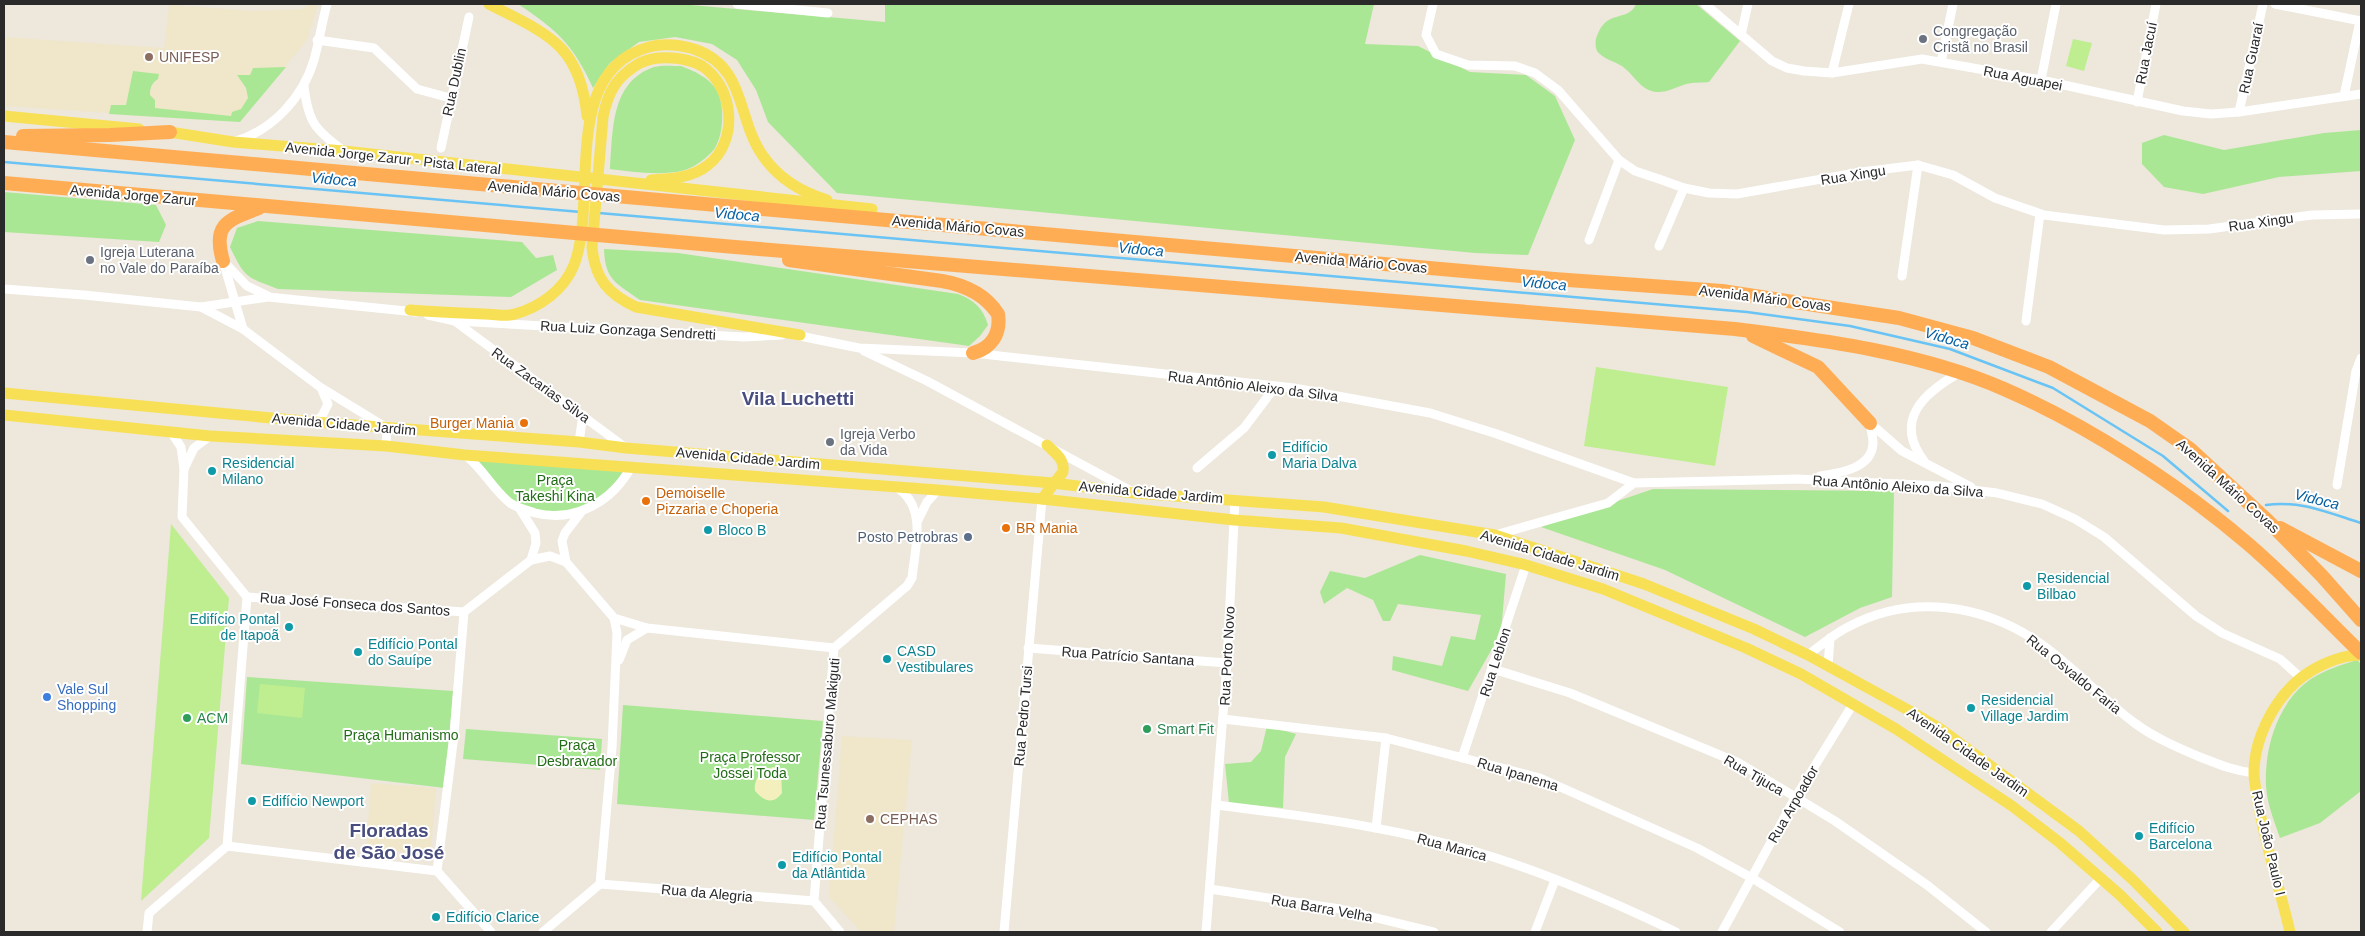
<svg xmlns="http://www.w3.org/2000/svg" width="2365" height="936" font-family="Arial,sans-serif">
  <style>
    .education { fill: #f0e7ca }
    .green { fill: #aae795 }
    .sand { fill: #f4f0bd }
    .pitch { fill: #bfee90 }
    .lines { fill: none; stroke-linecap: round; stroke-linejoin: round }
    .stream { stroke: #69c4f5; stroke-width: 2.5 }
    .minor { stroke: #fff; stroke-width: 9 }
    .major { stroke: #f8e056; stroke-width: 11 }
    .highway { stroke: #ffad55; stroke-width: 14 }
    .worship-dot { fill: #6b7280; stroke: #fff; stroke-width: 2 }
    .education-dot { fill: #8d6e63; stroke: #fff; stroke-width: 2 }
    .food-dot { fill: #e8710a; stroke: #fff; stroke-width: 2 }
    .culture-dot { fill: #0f9aa8; stroke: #fff; stroke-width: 2 }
    .service-dot { fill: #5c6f8a; stroke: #fff; stroke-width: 2 }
    .shop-dot { fill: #3f7fe0; stroke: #fff; stroke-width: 2 }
    .leisure-dot { fill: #2e9e5b; stroke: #fff; stroke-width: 2 }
    .labels { text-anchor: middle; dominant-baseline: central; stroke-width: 4; stroke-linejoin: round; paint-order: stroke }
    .worship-label { font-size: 14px; fill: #5b616d; stroke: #fff; text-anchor: start }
    .street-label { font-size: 14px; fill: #2a2a2a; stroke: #fff }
    .education-label { font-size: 14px; fill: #785e54; stroke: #fff; text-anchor: start }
    .food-label { font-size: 14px; fill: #c56008; stroke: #fff; text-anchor: start }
    .culture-label { font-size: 14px; fill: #0d838f; stroke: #fff; text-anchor: start }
    .park-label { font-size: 14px; fill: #216c16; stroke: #fff }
    .service-label { font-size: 14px; fill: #4e5e75; stroke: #fff; text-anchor: end }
    .shop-label { font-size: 14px; fill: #366cbe; stroke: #fff; text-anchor: start }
    .leisure-label { font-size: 14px; fill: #27864d; stroke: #fff; text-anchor: start }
    .water-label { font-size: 15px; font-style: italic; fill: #0760a2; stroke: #fff }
    .district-label { font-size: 19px; font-weight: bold; fill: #484d7e; stroke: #fff }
  </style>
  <rect width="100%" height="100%" fill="#ede7dc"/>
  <!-- education -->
  <g class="education">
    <polygon points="311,4 318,4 307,40 240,122 4,106 4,37 164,48 169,5 255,11 302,9"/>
    <polygon points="842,736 912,740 894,932 861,932 829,897"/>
    <polygon points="371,783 436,788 431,854 366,849"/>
  </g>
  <!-- green -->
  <g class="green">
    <path d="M 518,4 L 680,4 L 885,22 L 885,4 L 1374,4 L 1365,44 L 1418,46 L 1470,72 L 1526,75 L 1555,96 L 1575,140 L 1528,255 L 1475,253 L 837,193 L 768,122 L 756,90 L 737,60 L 712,44 L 675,37 L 639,42 L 610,63 L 593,88 C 573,44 557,30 518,4 Z"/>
    <path d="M 1636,4 L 1696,4 L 1740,41 L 1709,82 C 1702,83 1693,82 1686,84 C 1676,87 1667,93 1656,92 C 1639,90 1634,73 1620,65 C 1613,61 1602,58 1597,51 C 1595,46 1595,40 1597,36 C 1607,8 1628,23 1636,4 Z"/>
    <path d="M 681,66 C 694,71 708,77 716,89 C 725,104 724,133 715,148 C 711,154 700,163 694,166 C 674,178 633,172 610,169 C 613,132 610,82 654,67 C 662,65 673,66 681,66 Z"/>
    <path d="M 286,67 L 240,122 L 109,114 L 111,105 L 126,105 L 133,71 L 159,74 L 158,79 C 152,83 150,87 150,95 L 155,100 L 155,108 L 231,116 L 232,112 L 241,109 L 248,98 L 246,88 L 237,75 L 250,75 L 253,68 Z"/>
    <polygon points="2361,130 2361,171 2279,177 2203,194 2164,187 2142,164 2142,143 2164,135 2224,150 2324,133"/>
    <polygon points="4,192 156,205 166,225 159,242 4,232"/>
    <path d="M 258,221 L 522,242 L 536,258 L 553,255 L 557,270 L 511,297 L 278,289 C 246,277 245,278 230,247 L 237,228 Z"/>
    <path d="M 604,249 L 678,253 L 958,294 C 974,300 983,308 988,325 L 980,336 L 969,346 L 640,300 C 616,283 605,280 604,249 Z"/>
    <polygon points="465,455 631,467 616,489 567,515 520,509"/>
    <polygon points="1653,489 1894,491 1892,597 1860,608 1805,637 1665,570 1541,527"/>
    <polygon points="1420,555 1506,574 1501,633 1468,691 1392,670 1393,656 1442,666 1451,636 1475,640 1481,615 1398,604 1390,621 1383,621 1373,600 1347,588 1324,604 1320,592 1330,571 1365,578"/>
    <path d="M 2357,660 L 2361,664 L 2361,791 L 2320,823 L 2280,838 C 2274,821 2267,803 2266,786 C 2264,748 2278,701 2311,679 C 2325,670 2341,665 2357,660 Z"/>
    <polygon points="247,677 453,691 445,788 241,764"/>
    <polygon points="623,705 823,721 814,820 617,804"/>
    <polygon points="1267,726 1296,734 1285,757 1283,808 1229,803 1225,764 1251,762 1261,751"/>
    <polygon points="466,729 602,739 600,770 463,759"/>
  </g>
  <!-- sand -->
  <path class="sand" d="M 774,767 L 779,769 L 781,773 L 782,793 C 773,805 764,801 755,791 C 753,779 762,769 774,767 Z"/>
  <!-- pitch -->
  <g class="pitch">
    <polygon points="2073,39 2092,43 2084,71 2066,66"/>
    <polygon points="1596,367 1728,387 1715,466 1584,446"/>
    <polygon points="171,524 229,598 209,838 141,901"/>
    <polygon points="260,684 305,688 302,718 257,713"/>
  </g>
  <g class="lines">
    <!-- stream -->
    <g class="stream">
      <polyline points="4,162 581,212"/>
      <polyline points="599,213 1747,312 1850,326 1950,349 2053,388 2163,456 2228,511"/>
      <path d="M 2266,505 C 2300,500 2329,513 2361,523"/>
    </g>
    <!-- minor -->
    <g class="minor">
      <polyline points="737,4 828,13"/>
      <polyline points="1433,4 1426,35 1436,54 1468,65 1515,66 1535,73 1558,90 1619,160 1635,171 1659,179 1684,188 1709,193 1737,194 1861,172 1918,165 1953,175 1995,198 2044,215 2164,230 2209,229 2312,215 2361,214"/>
      <polyline points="1705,4 1772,61 1787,68 1804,71 1832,73 1922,59 2041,80 2183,111 2211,114 2239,112 2361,94"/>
      <polyline points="2275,4 2361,21"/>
      <polyline points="1741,35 1748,4"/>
      <polyline points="317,40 374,48 417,89 450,98"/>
      <polyline points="1941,62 1953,4"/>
      <polyline points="1832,73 1849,4"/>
      <polyline points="2041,80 2056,4"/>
      <path d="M 304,86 C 308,122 315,130 344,151"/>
      <polyline points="2344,96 2360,21"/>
      <polyline points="2137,102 2156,4"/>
      <polyline points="2239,112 2263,4"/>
      <path d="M 236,141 C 273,130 303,97 314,60 C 319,42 322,22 327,4"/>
      <polyline points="441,148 469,17"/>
      <polyline points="1589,240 1619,160"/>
      <polyline points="1659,246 1684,188"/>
      <polyline points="223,261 243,329"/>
      <polyline points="226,264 247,286 268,296"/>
      <polyline points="1902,276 1918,165"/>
      <polyline points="4,289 84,295 201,307 268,297 416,312"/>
      <polyline points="201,307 243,329 320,387 387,428 386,446"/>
      <polyline points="428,315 455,321 744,337 782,335"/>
      <polyline points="2026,321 2040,214"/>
      <polyline points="456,322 626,448"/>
      <polyline points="795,335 859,348 973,353 1294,388 1430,413 1497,434 1634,483"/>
      <polyline points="864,351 927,381 1131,491"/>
      <polyline points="314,422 322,416 328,404 322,390"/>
      <polyline points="1870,423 1902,451 1971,487"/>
      <polyline points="171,432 181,447 184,469 194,448 210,436"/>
      <polyline points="579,442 583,415"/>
      <path d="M 465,455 C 483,468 492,489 510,503 C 517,508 526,510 535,513 C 574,523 612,502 631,467"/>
      <path d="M 1924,461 C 1893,420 1924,393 1959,373"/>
      <polyline points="1197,468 1244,428 1275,387"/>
      <path d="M 1820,476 C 1839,473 1872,469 1873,443 C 1873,437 1871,429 1870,423"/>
      <polyline points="2337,485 2356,371 2361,358"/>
      <polyline points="917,522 927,502 938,490"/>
      <polyline points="1495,535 1608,503 1634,483 1797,479 1939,486 1997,493 2042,504 2075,519 2104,537 2196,616 2222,633 2280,659 2301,678"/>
      <polyline points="531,560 550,556 566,562"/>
      <polyline points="247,597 464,612"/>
      <polyline points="614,618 647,628 834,648"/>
      <polyline points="1028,648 1227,663"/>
      <path d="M 1808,655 C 1821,645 1834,634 1848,627 C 1911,593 1984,604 2041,644 C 2075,668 2103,700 2136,724 C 2155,738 2179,748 2200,757 C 2218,764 2234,771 2254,773"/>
      <polyline points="619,660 627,640 647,628"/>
      <polyline points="1828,666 1830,638"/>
      <polyline points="1493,669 1570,693 1739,763 1835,821 1927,885 1986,932"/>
      <polyline points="1223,719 1386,738 1540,778 1697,848 1752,878 1840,932"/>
      <polyline points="1462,758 1526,565"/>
      <path d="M 1216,805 C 1315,817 1416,830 1511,863 C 1566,882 1624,907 1676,932"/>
      <polyline points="1376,828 1386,738"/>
      <polyline points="227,846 437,871"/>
      <polyline points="600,884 814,901"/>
      <polyline points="1210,889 1340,909 1434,932"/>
      <polyline points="147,932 149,913 227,846 247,597 182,517 184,469"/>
      <polyline points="491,932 437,871 454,735 464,612 531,560 536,543 535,533 520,509"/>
      <polyline points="543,932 600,884 612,748 617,633 614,618 566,562 562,541 565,533 582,511"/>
      <path d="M 840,932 L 814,901 L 834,648 L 907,586 L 912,578 C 915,548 927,509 899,489"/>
      <polyline points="1004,932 1042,499"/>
      <polyline points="1206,932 1227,663 1235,500"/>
      <polyline points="1535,932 1555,880"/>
      <polyline points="1722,932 1795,798 1853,704"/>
      <polyline points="2051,932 2101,878"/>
    </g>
    <!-- major -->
    <g class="major">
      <path d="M 489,4 C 547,34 580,44 587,116"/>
      <polyline points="4,116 139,129"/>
      <polyline points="163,131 233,142 344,151 872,209"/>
      <path d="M 651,180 C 671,179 692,178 708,165 C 739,141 734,87 702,66 C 694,61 683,59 673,58 C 662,57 650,58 640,63 C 617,76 608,91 603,117 L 592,247 C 595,279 608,294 636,307 L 800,335"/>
      <path d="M 410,310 C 435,312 460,313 485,314 C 495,314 507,317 515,314 C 540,307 564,290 574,265 C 599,200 559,71 649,47 C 664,43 680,45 694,49 C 747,67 736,118 763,156 C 778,178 801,192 827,200"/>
      <polyline points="4,393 314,422 579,442 626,448 1053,483 1134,493 1324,507 1495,535 1644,584 1754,629 1808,655 1910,711 1939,728 2079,831 2133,880 2184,932"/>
      <polyline points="4,415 210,436 386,446 465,455 938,490 1042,499 1234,520 1341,528 1466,551 1526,565 1603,589 1746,648 1801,674 1896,729 2012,806 2059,842 2120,895 2157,932"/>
      <path d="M 1042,499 L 1063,472 C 1065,459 1055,453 1047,445"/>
      <path d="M 2290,932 C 2280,889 2266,847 2258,803 C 2257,793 2254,783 2254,773 C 2254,740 2272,704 2296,682 C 2313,667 2339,655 2361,655"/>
    </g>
    <!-- highway -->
    <g class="highway">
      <polyline points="23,136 110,135 170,132"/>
      <polyline points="4,142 1554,279 1722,291 1899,318 1973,338 2049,367 2150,421 2190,449 2268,521 2322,576 2361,620"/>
      <path d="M 4,183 L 735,247 L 1735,329 C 1824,340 1922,353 2004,389 C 2087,425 2178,484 2247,543 C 2287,577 2323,616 2361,653"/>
      <path d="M 789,260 L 942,281 C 965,285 985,294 998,314 C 1001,333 992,348 973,353"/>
      <path d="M 223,261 C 212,224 228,220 259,208"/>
      <polyline points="1753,336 1818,367 1870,423"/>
      <polyline points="2280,528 2361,571"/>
    </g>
  </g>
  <!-- markers -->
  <g class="worship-dot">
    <circle cx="1923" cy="39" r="5"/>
    <circle cx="90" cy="260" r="5"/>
    <circle cx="830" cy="442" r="5"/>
  </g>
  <g class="education-dot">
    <circle cx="149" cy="57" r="5"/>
    <circle cx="870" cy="819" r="5"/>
  </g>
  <g class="food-dot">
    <circle cx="524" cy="423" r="5"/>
    <circle cx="646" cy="501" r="5"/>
    <circle cx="1006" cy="528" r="5"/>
  </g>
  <g class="culture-dot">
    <circle cx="1272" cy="455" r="5"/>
    <circle cx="212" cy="471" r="5"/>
    <circle cx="708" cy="530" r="5"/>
    <circle cx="2027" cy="586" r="5"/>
    <circle cx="289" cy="627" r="5"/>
    <circle cx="358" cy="652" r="5"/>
    <circle cx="887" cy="659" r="5"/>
    <circle cx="1971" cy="708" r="5"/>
    <circle cx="252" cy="801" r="5"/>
    <circle cx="2139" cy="836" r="5"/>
    <circle cx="782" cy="865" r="5"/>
    <circle cx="436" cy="917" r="5"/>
  </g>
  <circle class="service-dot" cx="968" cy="537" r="5"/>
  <circle class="shop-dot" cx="47" cy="697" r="5"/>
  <g class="leisure-dot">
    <circle cx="187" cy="718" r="5"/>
    <circle cx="1147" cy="729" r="5"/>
  </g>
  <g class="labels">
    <!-- worship labels -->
    <g class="worship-label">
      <text x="1933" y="31">Congregação<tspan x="1933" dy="16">Cristã no Brasil</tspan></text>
      <text x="100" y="252">Igreja Luterana<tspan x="100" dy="16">no Vale do Paraíba</tspan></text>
      <text x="840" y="434">Igreja Verbo<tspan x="840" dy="16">da Vida</tspan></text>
    </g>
    <!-- street labels -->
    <g class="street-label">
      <text transform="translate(2146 53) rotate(-79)">Rua Jacuí</text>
      <text transform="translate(2251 58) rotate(-78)">Rua Guaraí</text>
      <text transform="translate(2023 78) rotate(11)">Rua Aguapei</text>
      <text transform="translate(454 82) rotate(-78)">Rua Dublin</text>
      <text transform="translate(393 158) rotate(6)">Avenida Jorge Zarur - Pista Lateral</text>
      <text transform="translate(1853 175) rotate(-9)">Rua Xingu</text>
      <text transform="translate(554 191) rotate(5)">Avenida Mário Covas</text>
      <text transform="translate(133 195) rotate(5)">Avenida Jorge Zarur</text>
      <text transform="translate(2261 222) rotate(-8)">Rua Xingu</text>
      <text transform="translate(958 226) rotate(5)">Avenida Mário Covas</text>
      <text transform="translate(1361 262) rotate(5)">Avenida Mário Covas</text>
      <text transform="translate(1765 298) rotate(7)">Avenida Mário Covas</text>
      <text transform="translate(628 330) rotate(3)">Rua Luiz Gonzaga Sendretti</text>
      <text transform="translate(541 385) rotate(36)">Rua Zacarias Silva</text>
      <text transform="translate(1253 386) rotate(7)">Rua Antônio Aleixo da Silva</text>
      <text transform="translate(344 424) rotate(5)">Avenida Cidade Jardim</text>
      <text transform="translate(748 458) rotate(5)">Avenida Cidade Jardim</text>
      <text transform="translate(1898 486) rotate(4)">Rua Antônio Aleixo da Silva</text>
      <text transform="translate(2228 486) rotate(42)">Avenida Mário Covas</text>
      <text transform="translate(1151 492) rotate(5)">Avenida Cidade Jardim</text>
      <text transform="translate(1550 555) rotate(17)">Avenida Cidade Jardim</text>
      <text transform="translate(355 604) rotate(4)">Rua José Fonseca dos Santos</text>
      <text transform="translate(1128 656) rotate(4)">Rua Patrício Santana</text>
      <text transform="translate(1227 656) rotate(-87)">Rua Porto Novo</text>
      <text transform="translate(1495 662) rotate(-72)">Rua Leblon</text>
      <text transform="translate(2074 674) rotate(39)">Rua Osvaldo Faria</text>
      <text transform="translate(1023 716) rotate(-85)">Rua Pedro Tursi</text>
      <text transform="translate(827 744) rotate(-85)">Rua Tsunessaburo Makiguti</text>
      <text transform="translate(1968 752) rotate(35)">Avenida Cidade Jardim</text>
      <text transform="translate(1518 774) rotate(17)">Rua Ipanema</text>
      <text transform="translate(1754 775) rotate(30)">Rua Tijuca</text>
      <text transform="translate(1793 804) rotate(-60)">Rua Arpoador</text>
      <text transform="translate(2269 843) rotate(77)">Rua João Paulo I</text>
      <text transform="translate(1452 847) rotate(15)">Rua Marica</text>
      <text transform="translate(707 893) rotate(5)">Rua da Alegria</text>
      <text transform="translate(1322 908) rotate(10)">Rua Barra Velha</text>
    </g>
    <!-- education labels -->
    <g class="education-label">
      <text x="159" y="57">UNIFESP</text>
      <text x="880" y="819">CEPHAS</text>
    </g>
    <!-- food labels -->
    <g class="food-label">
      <text x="514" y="423" text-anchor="end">Burger Mania</text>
      <text x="656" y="493">Demoiselle<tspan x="656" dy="16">Pizzaria e Choperia</tspan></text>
      <text x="1016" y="528">BR Mania</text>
    </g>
    <!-- culture labels -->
    <g class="culture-label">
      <text x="1282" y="447">Edifício<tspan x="1282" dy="16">Maria Dalva</tspan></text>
      <text x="222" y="463">Residencial<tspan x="222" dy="16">Milano</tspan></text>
      <text x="718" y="530">Bloco B</text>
      <text x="2037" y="578">Residencial<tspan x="2037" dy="16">Bilbao</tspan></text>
      <text x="279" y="619" text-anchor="end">Edifício Pontal<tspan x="279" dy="16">de Itapoã</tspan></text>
      <text x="368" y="644">Edifício Pontal<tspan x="368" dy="16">do Sauípe</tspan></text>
      <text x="897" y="651">CASD<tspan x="897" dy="16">Vestibulares</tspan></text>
      <text x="1981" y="700">Residencial<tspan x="1981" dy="16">Village Jardim</tspan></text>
      <text x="262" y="801">Edifício Newport</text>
      <text x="2149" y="828">Edifício<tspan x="2149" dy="16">Barcelona</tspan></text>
      <text x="792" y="857">Edifício Pontal<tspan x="792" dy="16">da Atlântida</tspan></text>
      <text x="446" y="917">Edifício Clarice</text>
    </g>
    <!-- park labels -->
    <g class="park-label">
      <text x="555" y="480">Praça<tspan x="555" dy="16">Takeshi Kina</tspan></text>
      <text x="401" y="735">Praça Humanismo</text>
      <text x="577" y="745">Praça<tspan x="577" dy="16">Desbravador</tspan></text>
      <text x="750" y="757">Praça Professor<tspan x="750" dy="16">Jossei Toda</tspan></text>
    </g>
    <!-- service labels -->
    <g class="service-label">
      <text x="958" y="537">Posto Petrobras</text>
    </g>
    <!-- shop labels -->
    <g class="shop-label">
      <text x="57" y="689">Vale Sul<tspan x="57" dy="16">Shopping</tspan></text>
    </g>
    <!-- leisure labels -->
    <g class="leisure-label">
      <text x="197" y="718">ACM</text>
      <text x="1157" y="729">Smart Fit</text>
    </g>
    <!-- water labels -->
    <g class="water-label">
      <text transform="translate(334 179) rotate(5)">Vidoca</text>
      <text transform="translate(737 214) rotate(5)">Vidoca</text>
      <text transform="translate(1141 249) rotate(5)">Vidoca</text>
      <text transform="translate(1544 283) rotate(5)">Vidoca</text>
      <text transform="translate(1947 338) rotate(16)">Vidoca</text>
      <text transform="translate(2317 499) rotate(14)">Vidoca</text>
    </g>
    <!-- district labels -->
    <g class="district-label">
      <text x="798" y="398">Vila Luchetti</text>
      <text x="389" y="830">Floradas<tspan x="389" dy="22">de São José</tspan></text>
    </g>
  </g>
  <!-- border -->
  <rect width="2365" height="936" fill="none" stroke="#2a2a2a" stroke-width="10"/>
</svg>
